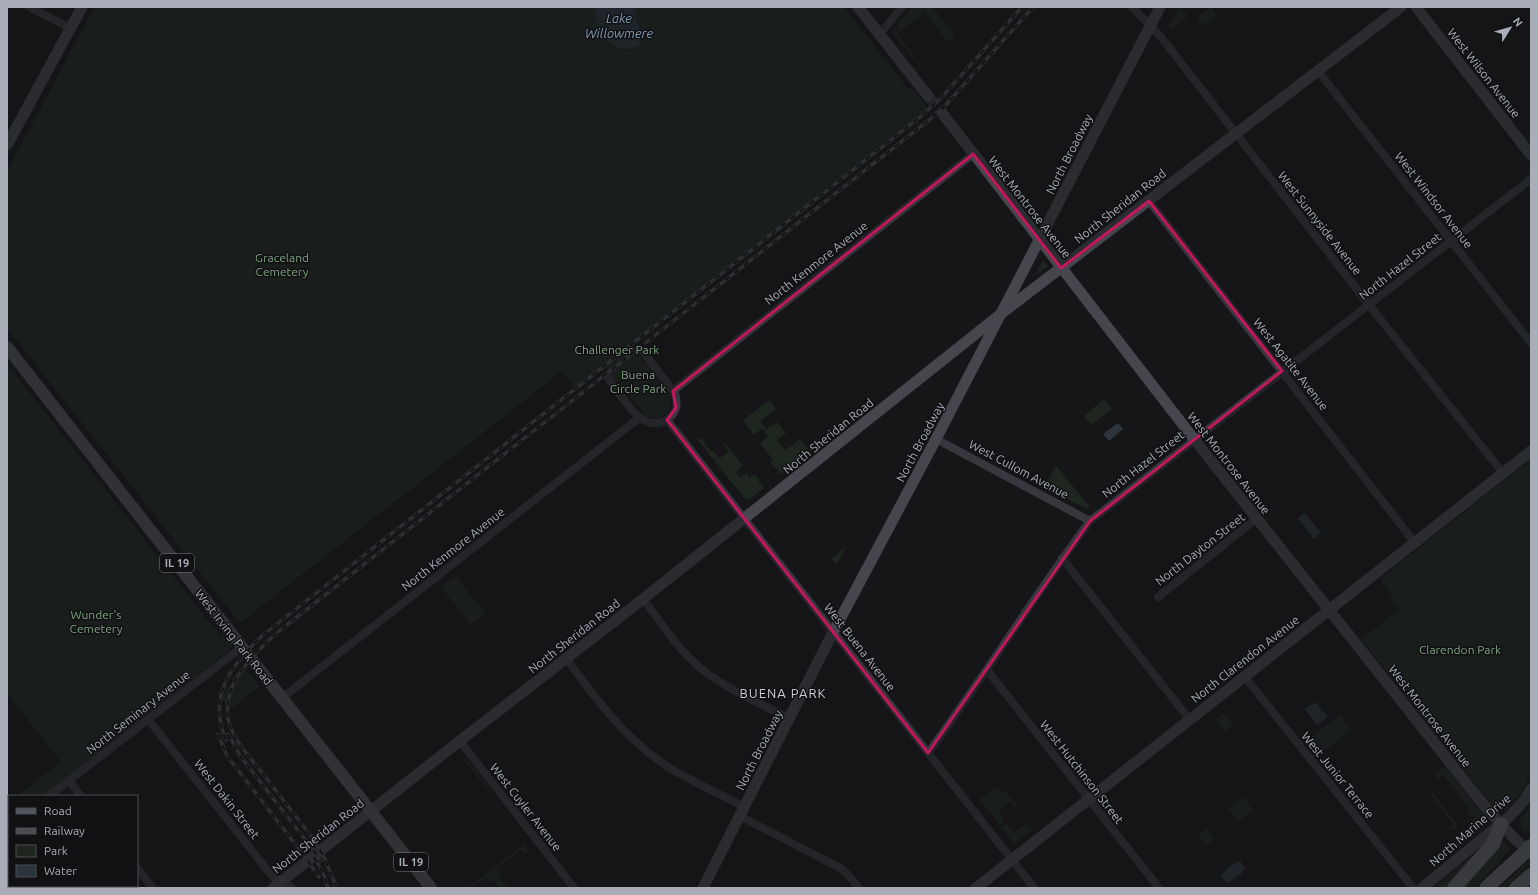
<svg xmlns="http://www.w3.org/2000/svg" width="1538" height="895" font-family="Ubuntu,sans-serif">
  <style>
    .green { fill: #1e261f }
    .water { fill: #2c353c }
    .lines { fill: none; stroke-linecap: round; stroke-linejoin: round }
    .secondary-tunnel { stroke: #333438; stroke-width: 11; stroke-dasharray: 11 5.5; stroke-linecap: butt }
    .street { stroke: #37383d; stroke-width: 8 }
    .secondary { stroke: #45474d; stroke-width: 11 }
    .primary { stroke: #53555c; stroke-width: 12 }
    .highway { stroke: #63666e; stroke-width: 14 }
    .rail-casing { stroke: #4a4c52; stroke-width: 3.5 }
    .rail { stroke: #111113; stroke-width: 2; stroke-dasharray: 6; stroke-linecap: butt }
    .highway-bridge { stroke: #63666e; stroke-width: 14 }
    .marked { fill: none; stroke: #c2185b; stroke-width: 3; stroke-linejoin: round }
    .labels { text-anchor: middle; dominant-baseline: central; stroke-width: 3; stroke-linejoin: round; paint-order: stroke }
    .shield { fill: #111113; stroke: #7b7e86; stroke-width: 1 }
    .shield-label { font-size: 11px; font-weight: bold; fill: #a8adb8 }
    .street-label { font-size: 12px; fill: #a8adb8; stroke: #111113 }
    .park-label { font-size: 12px; fill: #7fa381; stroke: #111113 }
    .water-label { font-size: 13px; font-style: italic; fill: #7f9bb3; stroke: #111113 }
    .neighbourhood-label { font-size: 13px; letter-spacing: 1px; fill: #c9ccd4; stroke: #111113 }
  </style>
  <rect width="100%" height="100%" fill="#161618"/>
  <!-- green -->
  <g class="green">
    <path d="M 95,7 L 844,7 L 909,90 L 912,87 L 929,109 L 924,117 L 636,343 L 636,350 L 670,396 C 675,412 660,423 646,416 L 606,369 L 599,373 L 577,390 L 562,371 L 240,623 L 7,328 L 7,171 Z"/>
    <polygon points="912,7 932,7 956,36 948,42 925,12 900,32 897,25"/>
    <polygon points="1179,7 1186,13 1187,17 1170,30 1169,25"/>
    <polygon points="1211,7 1217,15 1203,26 1197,18"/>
    <polygon points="896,27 898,33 897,34 920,64 919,65 892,32"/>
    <polygon points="1043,260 1048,266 1034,276 1035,275"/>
    <polygon points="7,364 220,636 224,633 233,646 195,678 44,796 17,796 61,762 7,693"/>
    <polygon points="1104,399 1112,409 1091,425 1084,416"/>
    <polygon points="770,400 776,409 760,421 766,429 777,422 786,433 777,440 785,450 800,439 809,450 810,449 811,451 783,473 779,473 778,469 774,467 770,462 773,460 760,443 768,436 762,428 754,435 743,420"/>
    <polygon points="702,438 710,451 713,451 720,458 729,452 723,444 725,443 743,466 736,472 740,477 748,472 747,475 749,477 755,475 759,479 759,483 763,485 763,489 748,500 745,499 698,440"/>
    <path d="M 1531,459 L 1531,770 C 1526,785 1517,806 1501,811 L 1495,809 L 1361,639 L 1399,610 L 1390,598 L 1393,595 L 1380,579 Z"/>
    <polygon points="1056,466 1090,507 1087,509 1044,487"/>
    <polygon points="844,548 845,549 837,564 831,559"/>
    <polygon points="456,576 485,613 471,625 441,587"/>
    <polygon points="245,668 259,686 230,709 218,694 232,682 232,678"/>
    <polygon points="1224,713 1234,726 1225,732 1216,720"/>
    <polygon points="1340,715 1351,730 1323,752 1312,737"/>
    <polygon points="466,758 492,791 490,793 464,760"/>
    <path d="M 1445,766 L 1484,817 C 1486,823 1485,826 1481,830 L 1451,854 L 1446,848 L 1457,839 L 1463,829 L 1465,830 L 1473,821 L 1474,816 L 1466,814 L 1470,810 L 1443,775 L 1438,779 L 1434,775 Z"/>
    <polygon points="997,786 1003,792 1005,791 1019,808 1017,810 1010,801 999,810 1001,814 1000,815 1004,820 1000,825 979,799"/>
    <polygon points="1432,792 1457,824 1457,827 1454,831 1450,828 1453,824 1430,794"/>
    <polygon points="1243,797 1253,810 1238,821 1228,809"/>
    <polygon points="1531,806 1531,831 1526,834 1521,827 1520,819"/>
    <polygon points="1026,823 1032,831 1014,844 1001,827 1006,824 1015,832"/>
    <polygon points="1206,828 1214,839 1206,845 1198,835"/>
    <polygon points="1502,841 1504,841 1511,849 1500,860 1501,861 1474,888 1460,888"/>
    <polygon points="524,844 529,851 525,854 521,850 497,868 501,873 498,875 508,888 499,888 493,879 489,882 486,877 471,888 468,888"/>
    <polygon points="1476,852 1477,852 1449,888 1433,888"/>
    <polygon points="1531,858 1531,863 1505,888 1500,888"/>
  </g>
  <!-- water -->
  <g class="water">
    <path d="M 596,7 L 637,7 L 635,19 L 643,35 L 640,45 C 636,46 631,49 628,49 C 607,48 593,27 596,7 Z"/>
    <polygon points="1118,423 1123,429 1109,441 1103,434"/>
    <polygon points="1305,513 1321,533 1314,539 1298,518"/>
    <polygon points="1315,702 1328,717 1317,725 1305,709"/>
    <polygon points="1240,861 1245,868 1241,874 1227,883 1221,876 1229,867"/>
  </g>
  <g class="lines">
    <!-- secondary-tunnel -->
    <polyline class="secondary-tunnel" points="928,96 942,113"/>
    <!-- street -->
    <g class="street">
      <polyline points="29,7 70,28"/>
      <polyline points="1132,7 1161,37 1369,305 1503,473"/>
      <polyline points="880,34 902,7"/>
      <polyline points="1318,71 1531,343"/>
      <polyline points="1149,201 1415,543"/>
      <path d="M 608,378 C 621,395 645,440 670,417 C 677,412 678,402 675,394 L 642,350"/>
      <polyline points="673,391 973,154"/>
      <polyline points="667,420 1034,888"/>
      <polyline points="936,439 1090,521"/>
      <polyline points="1062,558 1190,720"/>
      <polyline points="1158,597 1256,519"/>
      <path d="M 643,599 C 660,621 676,647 697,665 C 724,689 759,702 790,719"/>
      <path d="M 566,658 C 595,697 620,733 661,762 C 686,780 717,792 744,807"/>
      <polyline points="987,670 1159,888"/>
      <polyline points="1245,677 1413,888"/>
      <polyline points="282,698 639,418"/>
      <polyline points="148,719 272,876 292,888"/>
      <polyline points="460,741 574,888"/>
      <path d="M 928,753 C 984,677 1034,596 1090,521 L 1531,179"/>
      <polyline points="69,781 81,796"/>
      <polyline points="49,796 242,647"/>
      <polyline points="740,816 842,869 849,876 859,888"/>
      <polyline points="7,828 9,827"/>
      <polyline points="7,864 9,862"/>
      <polyline points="137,868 153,888"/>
      <polyline points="98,888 101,886"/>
    </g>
    <!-- secondary -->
    <g class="secondary">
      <polyline points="858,7 928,96"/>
      <polyline points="1416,7 1531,155"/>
      <polyline points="942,113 1194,439 1486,808 1512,836 1531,854"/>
      <polyline points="7,145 82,7"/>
      <polyline points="273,888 466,736 643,599 1002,313 1401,7"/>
      <polyline points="703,888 829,640 936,439 1160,7"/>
      <polyline points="976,888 1531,451"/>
      <polyline points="1422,888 1509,817 1523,802 1531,789"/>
    </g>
    <!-- primary -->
    <polyline class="primary" points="7,347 431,888"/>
    <!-- highway -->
    <g class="highway">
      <polyline points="1454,888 1493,844 1501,824"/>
      <polyline points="1486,888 1520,857"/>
      <polyline points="1516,888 1531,875"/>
    </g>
    <!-- rail casing -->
    <g class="rail-casing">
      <g id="rail">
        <polyline points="218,734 227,756 303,854 319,877"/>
        <polyline points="228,734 241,757 311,847 321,861"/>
        <path d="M 226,740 C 207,696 231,665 263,635 L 920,117 L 942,97 L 1022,7"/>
        <polyline points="314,857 324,875 328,888"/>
        <path d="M 337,888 L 323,855 L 314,840 C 296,817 278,793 260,770 C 250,758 239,746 233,733 C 213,692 250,657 278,632 L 929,120 L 944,107 L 1033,7"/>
      </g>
    </g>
    <!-- rail -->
    <use href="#rail" class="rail"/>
    <!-- highway-bridge -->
    <polyline class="highway-bridge" points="1520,857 1531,846"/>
  </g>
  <!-- marked area -->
  <path d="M0 0H1538V895H0ZM 973,154 L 1061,268 L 1149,201 L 1282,371 L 1090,521 L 928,753 L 667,420 L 676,408 L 673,391 Z" fill="#161618" fill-opacity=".55" fill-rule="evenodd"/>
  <path class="marked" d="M 973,154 L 1061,268 L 1149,201 L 1282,371 L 1090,521 L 928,753 L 667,420 L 676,408 L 673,391 Z"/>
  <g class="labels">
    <!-- shield labels -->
    <g class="shield">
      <rect x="160" y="554" width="34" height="18" rx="3"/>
      <rect x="394" y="853" width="34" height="18" rx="3"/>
    </g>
    <g class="shield-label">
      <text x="177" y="563">IL 19</text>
      <text x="411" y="862">IL 19</text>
    </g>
    <!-- street labels -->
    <g class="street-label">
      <text transform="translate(1484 73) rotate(52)">West Wilson Avenue</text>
      <text transform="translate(1069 154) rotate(-63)">North Broadway</text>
      <text transform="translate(1434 200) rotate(52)">West Windsor Avenue</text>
      <text transform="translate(1120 206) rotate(-38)">North Sheridan Road</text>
      <text transform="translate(1030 207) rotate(52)">West Montrose Avenue</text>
      <text transform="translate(1320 223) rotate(52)">West Sunnyside Avenue</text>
      <text transform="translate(816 263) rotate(-38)">North Kenmore Avenue</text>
      <text transform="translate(1400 266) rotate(-38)">North Hazel Street</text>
      <text transform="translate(1291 364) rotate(52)">West Agatite Avenue</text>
      <text transform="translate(828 436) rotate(-39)">North Sheridan Road</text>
      <text transform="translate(920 442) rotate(-62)">North Broadway</text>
      <text transform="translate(1229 463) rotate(52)">West Montrose Avenue</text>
      <text transform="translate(1143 464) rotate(-38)">North Hazel Street</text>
      <text transform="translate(1019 469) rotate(28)">West Cullom Avenue</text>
      <text transform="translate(453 549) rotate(-38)">North Kenmore Avenue</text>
      <text transform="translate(1200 549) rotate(-38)">North Dayton Street</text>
      <text transform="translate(574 636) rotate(-38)">North Sheridan Road</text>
      <text transform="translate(234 637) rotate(52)">West Irving Park Road</text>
      <text transform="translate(860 647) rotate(52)">West Buena Avenue</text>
      <text transform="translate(1245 659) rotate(-38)">North Clarendon Avenue</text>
      <text transform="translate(138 712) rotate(-38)">North Seminary Avenue</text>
      <text transform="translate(1430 716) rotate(52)">West Montrose Avenue</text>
      <text transform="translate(759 750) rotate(-63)">North Broadway</text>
      <text transform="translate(1082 772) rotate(52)">West Hutchinson Street</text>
      <text transform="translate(1338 775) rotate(51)">West Junior Terrace</text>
      <text transform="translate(227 799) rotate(52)">West Dakin Street</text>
      <text transform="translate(526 807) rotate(52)">West Cuyler Avenue</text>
      <text transform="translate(1470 830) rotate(-41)">North Marine Drive</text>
      <text transform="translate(318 836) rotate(-38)">North Sheridan Road</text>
    </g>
    <!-- park labels -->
    <g class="park-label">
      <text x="282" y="257">Graceland<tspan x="282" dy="14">Cemetery</tspan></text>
      <text x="617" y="349">Challenger Park</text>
      <text x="638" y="374">Buena<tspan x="638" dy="14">Circle Park</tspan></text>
      <text x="96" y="614">Wunder's<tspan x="96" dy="14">Cemetery</tspan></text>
      <text x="1460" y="649">Clarendon Park</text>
    </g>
    <!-- water labels -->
    <g class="water-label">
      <text x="619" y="18">Lake<tspan x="619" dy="15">Willowmere</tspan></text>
    </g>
    <!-- neighbourhood labels -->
    <g class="neighbourhood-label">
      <text x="783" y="693">BUENA PARK</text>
    </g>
  </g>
  <!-- border -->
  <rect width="1538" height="895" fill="none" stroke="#a8adb8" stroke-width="16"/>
  <!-- legend -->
  <rect x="8" y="795" width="130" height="92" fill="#111113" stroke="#4d4f55"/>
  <rect x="16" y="808" width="20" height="6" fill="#53555c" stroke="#4d4f55"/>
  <text x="44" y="815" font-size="12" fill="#a8adb8">Road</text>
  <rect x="16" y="828" width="20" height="6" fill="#4a4c52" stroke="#4d4f55"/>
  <text x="44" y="835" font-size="12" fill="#a8adb8">Railway</text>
  <rect x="16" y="845" width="20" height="12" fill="#1e261f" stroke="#4d4f55"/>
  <text x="44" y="855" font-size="12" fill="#a8adb8">Park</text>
  <rect x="16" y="865" width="20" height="12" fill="#2c353c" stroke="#4d4f55"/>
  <text x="44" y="875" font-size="12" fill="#a8adb8">Water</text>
  <!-- north arrow -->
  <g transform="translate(1510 28) rotate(53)" stroke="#111113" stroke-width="3" paint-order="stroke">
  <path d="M0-3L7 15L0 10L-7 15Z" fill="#a8adb8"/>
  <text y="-6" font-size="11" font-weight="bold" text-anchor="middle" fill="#a8adb8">N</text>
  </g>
</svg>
